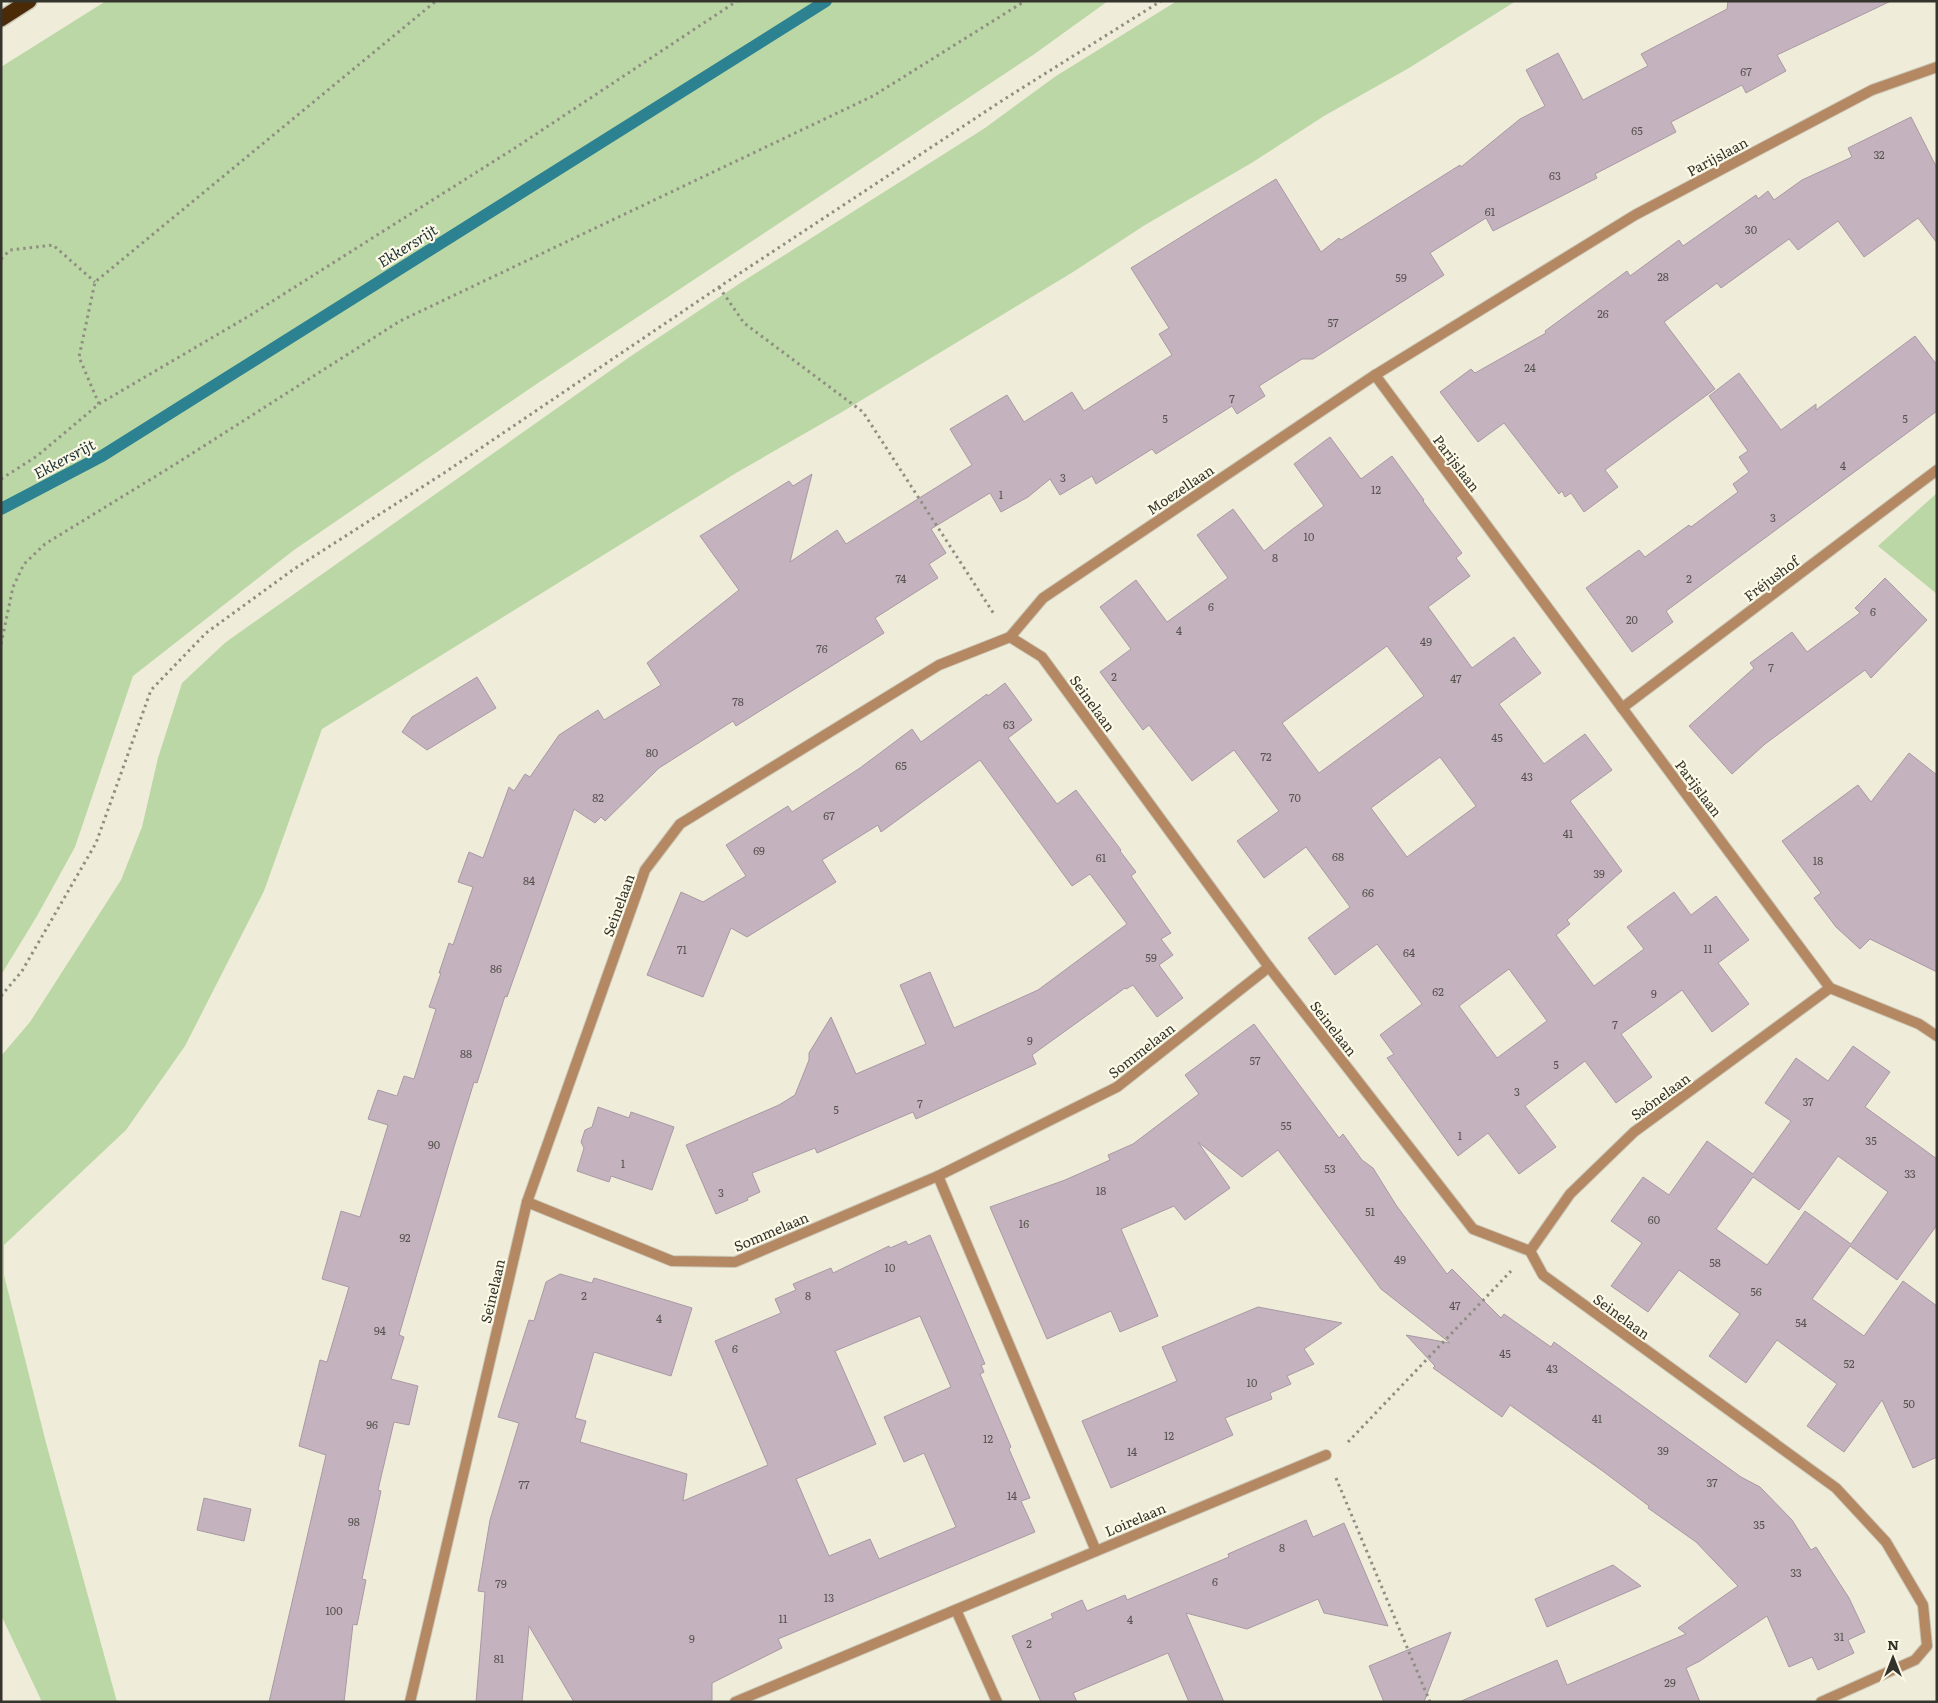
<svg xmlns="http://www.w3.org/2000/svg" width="1938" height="1703" font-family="Literata,serif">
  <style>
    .green { fill: #bbd7a5 }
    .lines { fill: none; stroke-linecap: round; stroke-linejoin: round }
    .stream { stroke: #2c8291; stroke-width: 12 }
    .building { fill: #c4b3be; stroke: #a999a4; fill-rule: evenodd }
    .street-casing { stroke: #cac7b7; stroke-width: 12 }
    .highway-casing { stroke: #cac7b7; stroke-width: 18 }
    .path { stroke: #908e82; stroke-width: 3; stroke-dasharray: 2.5 4; stroke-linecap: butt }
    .street { stroke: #b48862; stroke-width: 10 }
    .highway { stroke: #4b2a07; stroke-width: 15 }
    .labels { text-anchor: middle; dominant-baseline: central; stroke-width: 4.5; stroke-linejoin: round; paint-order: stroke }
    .number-label { font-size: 11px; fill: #585350 }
    .street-label { font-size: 14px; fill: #34332c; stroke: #fcf9e7 }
    .water-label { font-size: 15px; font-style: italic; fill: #1b3035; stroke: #fcf9e7 }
  </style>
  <rect width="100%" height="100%" fill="#efecda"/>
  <!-- green -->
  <g class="green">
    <polygon points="106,1 1108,1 1033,55 535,385 294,550 133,676 75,847 37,916 1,975 1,67"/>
    <polygon points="1177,1 1516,1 1409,68 1324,116 1253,162 1145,225 1073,272 842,412 736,473 322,729 264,891 185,1046 126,1130 4,1245 4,1275 45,1439 117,1702 42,1702 1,1615 1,1056 30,1022 121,880 142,827 158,758 182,683 226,642 631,356 742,282 985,128 1056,76"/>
    <polygon points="1937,493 1937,594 1878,546"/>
  </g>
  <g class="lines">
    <!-- stream -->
    <polyline class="stream" points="1,509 102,456 826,1"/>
  </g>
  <!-- building -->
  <g class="building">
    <polygon points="1728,1 1891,1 1777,55 1786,71 1746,93 1742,85 1671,122 1676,132 1595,174 1597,178 1493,231 1486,218 1430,253 1444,275 1313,359 1302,359 1259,386 1265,396 1237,414 1232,406 1156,454 1152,449 1096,484 1092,476 1060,495 1050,479 1028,497 1001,512 990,493 931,529 946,553 929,564 938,578 875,618 884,633 736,726 733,721 659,768 605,821 601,817 595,823 574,809 507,997 505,996 477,1083 474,1082 453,1150 399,1335 404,1337 391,1379 418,1386 409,1425 394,1422 378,1490 381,1491 362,1579 366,1580 357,1625 353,1624 344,1702 269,1702 326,1455 299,1446 320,1360 327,1362 349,1287 322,1279 341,1211 360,1217 388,1125 368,1119 378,1090 397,1096 404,1076 414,1079 436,1009 429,1007 441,973 439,973 449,943 453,945 473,887 458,882 469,852 483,858 509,787 514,791 525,774 530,777 559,735 598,710 604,720 661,685 647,663 739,590 700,536 789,481 793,486 812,474 790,562 837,530 846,544 972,465 950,429 1007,395 1024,422 1072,392 1084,411 1172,355 1159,334 1169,328 1131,268 1213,217 1276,179 1321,252 1339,238 1341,240 1460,165 1461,167 1520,119 1545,106 1526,70 1558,53 1583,100 1648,66 1641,54 1727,9"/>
    <polygon points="1911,117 1937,168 1937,243 1918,218 1864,257 1838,221 1798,250 1789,239 1721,288 1717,283 1664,322 1715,389 1605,470 1618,487 1584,512 1571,493 1565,497 1562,491 1559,494 1504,423 1478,442 1440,392 1471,369 1475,373 1546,333 1545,331 1627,271 1630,276 1679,240 1683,246 1756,195 1758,199 1768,191 1774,200 1802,180 1852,157 1848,148"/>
    <polygon points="1915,336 1937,365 1937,411 1666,611 1673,622 1632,652 1586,588 1639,550 1645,557 1689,525 1691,527 1738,492 1733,484 1749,472 1739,457 1748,451 1709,396 1739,373 1781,430 1816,404 1816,410"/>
    <path d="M 1330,437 L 1361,479 L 1392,456 L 1424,500 L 1423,501 L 1462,553 L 1456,558 L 1470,576 L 1428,607 L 1472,668 L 1514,637 L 1527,655 L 1541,673 L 1499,704 L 1544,764 L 1585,734 L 1612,770 L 1570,801 L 1622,871 L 1567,920 L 1570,924 L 1556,935 L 1594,986 L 1644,949 L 1627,927 L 1674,892 L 1691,915 L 1716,896 L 1749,940 L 1718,963 L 1749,1004 L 1712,1032 L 1682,990 L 1652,1012 L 1621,1034 L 1652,1077 L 1616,1103 L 1585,1061 L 1525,1106 L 1556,1147 L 1519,1174 L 1488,1133 L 1458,1156 L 1387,1058 L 1394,1054 L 1380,1035 L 1422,1004 L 1377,944 L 1335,975 L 1308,938 L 1350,907 L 1306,847 L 1264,878 L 1237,841 L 1279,811 L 1234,750 L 1192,781 L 1149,725 L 1143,730 L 1100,672 L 1131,649 L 1100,607 L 1136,580 L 1167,622 L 1228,578 L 1197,535 L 1233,509 L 1264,551 L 1294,528 L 1324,506 L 1294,464 ZM 1387,646 L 1424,696 L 1319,773 L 1282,723 ZM 1440,757 L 1476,806 L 1407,857 L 1371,808 ZM 1509,969 L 1547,1021 L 1497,1058 L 1459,1006 Z"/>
    <polygon points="1885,578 1927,620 1871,678 1865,670 1765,744 1732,774 1689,726 1754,668 1750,663 1792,632 1807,652 1860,613 1855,608"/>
    <polygon points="477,677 496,708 427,750 402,732 412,717"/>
    <polygon points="1005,683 1032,720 1008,738 1057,804 1076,790 1121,850 1120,851 1136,872 1131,876 1171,933 1161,939 1173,955 1159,965 1183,998 1157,1017 1133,985 1126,989 1125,988 1032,1055 1036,1064 916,1119 913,1112 817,1153 815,1148 752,1173 760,1192 747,1198 748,1200 716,1214 686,1145 779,1105 795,1095 809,1060 809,1053 831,1017 856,1074 926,1044 900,985 930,972 954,1028 1038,990 1127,924 1090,874 1072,886 980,760 881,832 878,825 822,860 836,882 747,937 731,928 703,997 647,975 681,892 703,902 746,876 726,845 788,806 792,812 860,768 912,729 921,742 987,694 988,696"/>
    <polygon points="1909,753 1937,775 1937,972 1870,939 1860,949 1836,927 1814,898 1821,893 1782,841 1858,785 1871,802"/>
    <polygon points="1254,1024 1339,1138 1343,1134 1362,1160 1373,1168 1396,1205 1447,1274 1452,1269 1501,1318 1504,1314 1551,1347 1554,1342 1741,1477 1760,1487 1792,1520 1811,1550 1816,1547 1849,1598 1865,1632 1848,1640 1854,1653 1818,1670 1812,1657 1789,1667 1767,1616 1700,1661 1686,1668 1700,1702 1459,1702 1557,1660 1567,1685 1686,1634 1678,1628 1738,1586 1696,1542 1648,1508 1649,1506 1604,1472 1510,1405 1502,1417 1433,1368 1435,1366 1406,1335 1450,1343 1381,1289 1278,1150 1242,1177 1198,1142 1230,1188 1185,1220 1174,1206 1121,1229 1158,1316 1120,1332 1111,1311 1047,1339 990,1207 1065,1180 1110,1160 1108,1155 1133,1144 1199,1094 1185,1075"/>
    <path d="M 1853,1046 L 1890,1072 L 1865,1107 L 1937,1159 L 1937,1225 L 1897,1280 L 1850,1246 L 1812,1299 L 1864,1336 L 1903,1281 L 1937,1306 L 1937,1457 L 1913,1468 L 1882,1400 L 1844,1452 L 1807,1426 L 1837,1384 L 1777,1340 L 1746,1383 L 1709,1356 L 1740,1314 L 1679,1270 L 1648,1312 L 1611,1286 L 1642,1243 L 1611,1221 L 1643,1177 L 1669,1195 L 1707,1141 L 1753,1174 L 1791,1121 L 1765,1103 L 1796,1058 L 1828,1081 ZM 1838,1156 L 1888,1192 L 1851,1244 L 1805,1211 L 1767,1265 L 1716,1229 L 1753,1177 L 1799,1210 Z"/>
    <polygon points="598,1107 629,1118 631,1112 674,1127 652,1190 611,1176 609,1182 577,1171 584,1148 581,1142 585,1130 592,1127"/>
    <path d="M 930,1235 L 985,1364 L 981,1365 L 984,1372 L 980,1374 L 1011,1447 L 1009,1449 L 1030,1498 L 1021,1501 L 1035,1532 L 778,1639 L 782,1648 L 712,1683 L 712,1702 L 574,1702 L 529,1626 L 522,1702 L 476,1702 L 485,1592 L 478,1591 L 490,1520 L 519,1423 L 498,1417 L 529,1320 L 534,1321 L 546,1282 L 560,1274 L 592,1283 L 594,1278 L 692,1308 L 671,1376 L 594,1352 L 575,1418 L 586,1421 L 580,1442 L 687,1474 L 683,1501 L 768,1465 L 715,1341 L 781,1313 L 775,1299 L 796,1290 L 793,1284 L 831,1268 L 833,1273 L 889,1246 L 890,1248 L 906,1241 L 908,1245 ZM 920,1316 L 951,1387 L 884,1417 L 904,1462 L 924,1453 L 956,1527 L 879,1559 L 870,1539 L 829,1556 L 796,1479 L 876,1444 L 835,1351 Z"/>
    <polygon points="1258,1307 1342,1323 1304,1349 1314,1364 1287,1376 1291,1384 1270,1393 1272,1399 1225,1418 1233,1435 1111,1488 1082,1421 1177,1381 1162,1347"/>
    <polygon points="204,1498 251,1509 244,1541 197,1530"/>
    <polygon points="1306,1520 1313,1537 1344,1523 1388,1626 1324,1613 1318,1599 1247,1629 1186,1613 1224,1702 1189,1702 1168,1653 1073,1693 1077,1702 1041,1702 1012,1636 1053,1618 1051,1614 1082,1600 1087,1611 1125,1595 1127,1600 1229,1557 1228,1554"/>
    <polygon points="1613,1565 1641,1586 1547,1627 1535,1599"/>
    <polygon points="1451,1632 1424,1702 1384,1702 1369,1666"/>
  </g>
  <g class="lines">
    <!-- street casing -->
    <g class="street-casing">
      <g id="street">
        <polyline points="1937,67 1872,90 1635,215 1375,375 1830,988 1919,1024 1937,1036"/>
        <polyline points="1010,637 1043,598 1375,375"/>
        <polyline points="1622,708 1937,470"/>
        <polyline points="938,1176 1096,1551"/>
        <polyline points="527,1202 672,1261 735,1262 938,1176 1117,1087 1269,967"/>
        <polyline points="1530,1251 1570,1194 1634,1132 1830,988"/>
        <polyline points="956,1610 997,1702"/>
        <polyline points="410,1702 527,1202 645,870 680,824 939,665 1010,637 1042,657 1269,967 1473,1229 1530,1251 1543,1275 1836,1488 1886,1542 1923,1605 1927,1646 1915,1660 1821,1702"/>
        <polyline points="735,1702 1326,1455"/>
      </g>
    </g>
    <!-- highway casing -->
    <g class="highway-casing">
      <polyline id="highway" points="1,19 29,1"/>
    </g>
    <!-- path -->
    <g class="path">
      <polyline points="1,259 10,250 53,245 95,282"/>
      <polyline points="719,287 744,323 863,412 994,614"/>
      <polyline points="99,404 79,357 95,282 436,1"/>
      <polyline points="1,479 37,456 99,404 249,316 518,146 737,1"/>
      <polyline points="1,644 13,587 24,564 45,544 174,465 400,321 873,96 1025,1"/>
      <polyline points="1,996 22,971 96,843 151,690 206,633 294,569 444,473 719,287 1003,100 1161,1"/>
      <polyline points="1348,1442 1511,1271"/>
      <polyline points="1336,1478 1430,1702"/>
    </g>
    <!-- street -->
    <use href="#street" class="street"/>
    <!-- highway -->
    <use href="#highway" class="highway"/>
  </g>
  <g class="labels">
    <!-- number labels -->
    <g class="number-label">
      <text x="1746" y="71">67</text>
      <text x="1637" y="130">65</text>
      <text x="1879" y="154">32</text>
      <text x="1555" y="175">63</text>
      <text x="1490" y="211">61</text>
      <text x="1751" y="229">30</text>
      <text x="1663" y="276">28</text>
      <text x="1401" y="277">59</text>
      <text x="1603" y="313">26</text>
      <text x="1333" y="322">57</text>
      <text x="1530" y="367">24</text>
      <text x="1232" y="398">7</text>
      <text x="1165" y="418">5</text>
      <text x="1905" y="418">5</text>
      <text x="1843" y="465">4</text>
      <text x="1063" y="477">3</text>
      <text x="1376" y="489">12</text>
      <text x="1001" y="494">1</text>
      <text x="1773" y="517">3</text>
      <text x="1309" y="536">10</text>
      <text x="1275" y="557">8</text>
      <text x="901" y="578">74</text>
      <text x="1689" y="578">2</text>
      <text x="1211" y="606">6</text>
      <text x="1873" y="611">6</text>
      <text x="1632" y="619">20</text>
      <text x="1179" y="630">4</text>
      <text x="1426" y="641">49</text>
      <text x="822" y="648">76</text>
      <text x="1771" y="667">7</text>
      <text x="1114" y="676">2</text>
      <text x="1456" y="678">47</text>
      <text x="738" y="701">78</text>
      <text x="1009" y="724">63</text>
      <text x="1497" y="737">45</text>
      <text x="652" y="752">80</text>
      <text x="1266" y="756">72</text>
      <text x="901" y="765">65</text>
      <text x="1527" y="776">43</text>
      <text x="598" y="797">82</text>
      <text x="1295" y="797">70</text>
      <text x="829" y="815">67</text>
      <text x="1568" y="833">41</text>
      <text x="759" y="850">69</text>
      <text x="1338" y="856">68</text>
      <text x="1101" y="857">61</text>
      <text x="1818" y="860">18</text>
      <text x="1599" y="873">39</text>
      <text x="529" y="880">84</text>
      <text x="1368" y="892">66</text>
      <text x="1708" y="948">11</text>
      <text x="682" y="949">71</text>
      <text x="1409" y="952">64</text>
      <text x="1151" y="957">59</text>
      <text x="496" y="968">86</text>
      <text x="1438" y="991">62</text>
      <text x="1654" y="993">9</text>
      <text x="1615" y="1024">7</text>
      <text x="1030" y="1040">9</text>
      <text x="466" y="1053">88</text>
      <text x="1255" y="1060">57</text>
      <text x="1556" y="1064">5</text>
      <text x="1517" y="1091">3</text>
      <text x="1808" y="1101">37</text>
      <text x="920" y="1103">7</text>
      <text x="836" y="1109">5</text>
      <text x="1286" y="1125">55</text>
      <text x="1460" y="1135">1</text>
      <text x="1871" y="1140">35</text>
      <text x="434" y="1144">90</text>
      <text x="623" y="1163">1</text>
      <text x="1330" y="1168">53</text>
      <text x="1910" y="1173">33</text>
      <text x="1101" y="1190">18</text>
      <text x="721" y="1192">3</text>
      <text x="1370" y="1211">51</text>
      <text x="1654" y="1219">60</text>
      <text x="1024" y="1223">16</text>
      <text x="405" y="1237">92</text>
      <text x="1400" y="1259">49</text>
      <text x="1715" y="1262">58</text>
      <text x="890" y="1267">10</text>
      <text x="1756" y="1291">56</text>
      <text x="584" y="1295">2</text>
      <text x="808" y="1295">8</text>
      <text x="1455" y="1305">47</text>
      <text x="659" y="1318">4</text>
      <text x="1801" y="1322">54</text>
      <text x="380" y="1330">94</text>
      <text x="735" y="1348">6</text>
      <text x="1505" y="1353">45</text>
      <text x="1849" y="1363">52</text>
      <text x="1552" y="1368">43</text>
      <text x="1252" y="1382">10</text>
      <text x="1909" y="1403">50</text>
      <text x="1597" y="1418">41</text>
      <text x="372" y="1424">96</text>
      <text x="1169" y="1435">12</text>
      <text x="988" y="1438">12</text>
      <text x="1663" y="1450">39</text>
      <text x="1132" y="1451">14</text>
      <text x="1712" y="1482">37</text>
      <text x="524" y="1484">77</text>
      <text x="1012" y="1495">14</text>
      <text x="354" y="1521">98</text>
      <text x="1759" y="1524">35</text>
      <text x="1282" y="1547">8</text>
      <text x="1796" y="1572">33</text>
      <text x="1215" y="1581">6</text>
      <text x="501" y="1583">79</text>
      <text x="829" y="1597">13</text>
      <text x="334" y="1610">100</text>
      <text x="783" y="1618">11</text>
      <text x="1130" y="1619">4</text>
      <text x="1839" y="1636">31</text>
      <text x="692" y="1638">9</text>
      <text x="1029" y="1643">2</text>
      <text x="499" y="1658">81</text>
      <text x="1670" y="1682">29</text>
    </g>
    <!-- street labels -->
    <g class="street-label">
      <text transform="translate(1717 156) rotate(-28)">Parijslaan</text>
      <text transform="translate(1457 463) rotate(53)">Parijslaan</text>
      <text transform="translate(1180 489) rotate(-34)">Moezellaan</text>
      <text transform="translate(1771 578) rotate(-37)">Fréjushof</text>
      <text transform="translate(1093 703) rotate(54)">Seinelaan</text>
      <text transform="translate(1699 788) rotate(53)">Parijslaan</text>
      <text transform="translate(618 905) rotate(-70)">Seinelaan</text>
      <text transform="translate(1334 1028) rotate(52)">Seinelaan</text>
      <text transform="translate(1141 1050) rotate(-38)">Sommelaan</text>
      <text transform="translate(1660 1096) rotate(-36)">Saônelaan</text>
      <text transform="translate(771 1231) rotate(-23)">Sommelaan</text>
      <text transform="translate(492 1291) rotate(-77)">Seinelaan</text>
      <text transform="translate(1622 1316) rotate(36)">Seinelaan</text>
      <text transform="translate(1135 1519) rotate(-23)">Loirelaan</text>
    </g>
    <!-- water labels -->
    <g class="water-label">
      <text transform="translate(407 245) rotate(-32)">Ekkersrijt</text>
      <text transform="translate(64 458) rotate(-28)">Ekkersrijt</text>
    </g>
  </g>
  <!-- border -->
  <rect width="1938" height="1703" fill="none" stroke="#34332c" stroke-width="5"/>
  <!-- north arrow -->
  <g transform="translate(1893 1658)" stroke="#fcf9e7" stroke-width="4" paint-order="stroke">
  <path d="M0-4L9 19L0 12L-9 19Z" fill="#34332c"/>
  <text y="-8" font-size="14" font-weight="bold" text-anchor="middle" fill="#34332c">N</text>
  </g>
</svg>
